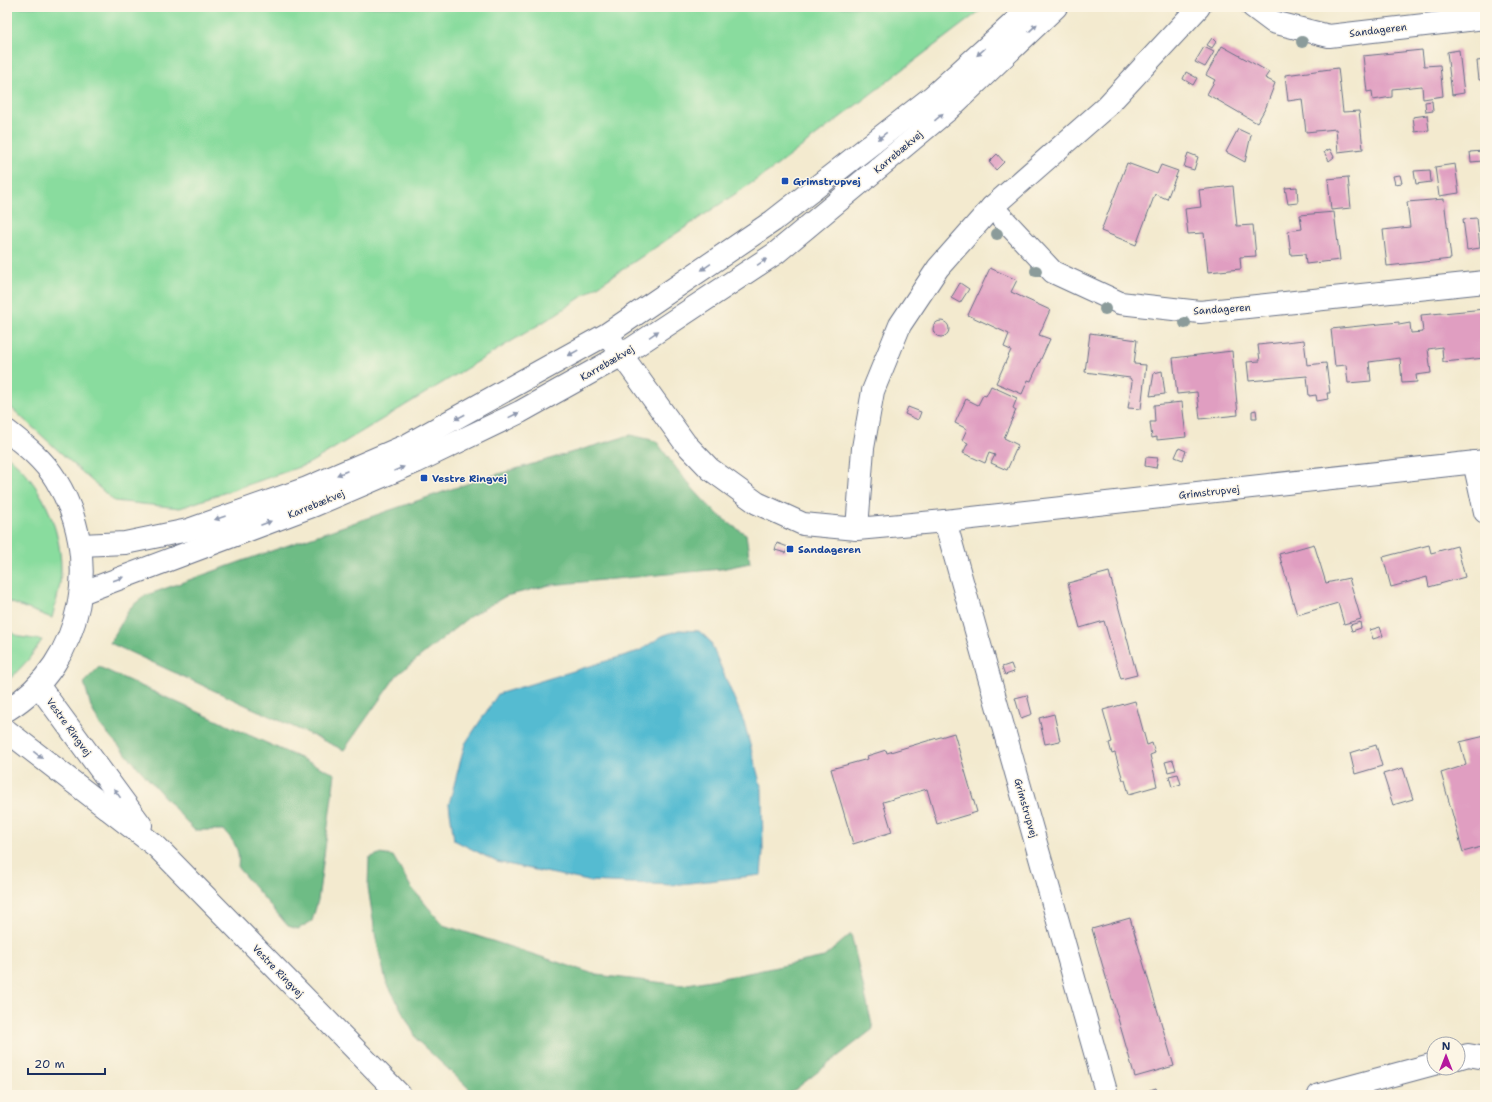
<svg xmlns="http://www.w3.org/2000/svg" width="1492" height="1102" font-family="'Shantell Sans',sans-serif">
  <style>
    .green { fill: #89dc9e; stroke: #52867e }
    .forest { fill: #6ebc85; stroke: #447672 }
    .water { fill: #54bbd1; stroke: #387598 }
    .building { fill: #e09ec1 }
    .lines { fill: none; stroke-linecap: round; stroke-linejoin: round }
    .minor-casing { stroke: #677086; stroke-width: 24 }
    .major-casing { stroke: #677086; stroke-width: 24 }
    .minor { stroke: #fff; stroke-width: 22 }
    .major { stroke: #fff; stroke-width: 22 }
    .tree { fill: #8b9b9a }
    .oneway { fill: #8d97ae }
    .transit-dot { fill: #1a4fb4; stroke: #fcf5e5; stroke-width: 1.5 }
    .labels { text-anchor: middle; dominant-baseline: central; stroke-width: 3; stroke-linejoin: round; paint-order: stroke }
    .street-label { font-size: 10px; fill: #1b2f5e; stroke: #fcf5e5 }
    .transit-label { font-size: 10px; font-weight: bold; fill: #164399; stroke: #fcf5e5; text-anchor: start }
  </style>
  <rect width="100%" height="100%" fill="#fcf5e5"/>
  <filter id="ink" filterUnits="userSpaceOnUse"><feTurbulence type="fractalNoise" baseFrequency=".025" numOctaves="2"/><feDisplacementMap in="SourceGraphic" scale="8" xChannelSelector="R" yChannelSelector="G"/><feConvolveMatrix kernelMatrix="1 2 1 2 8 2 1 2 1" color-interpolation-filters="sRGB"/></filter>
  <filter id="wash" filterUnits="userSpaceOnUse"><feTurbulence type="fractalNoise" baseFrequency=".012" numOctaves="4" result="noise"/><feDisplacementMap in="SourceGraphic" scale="16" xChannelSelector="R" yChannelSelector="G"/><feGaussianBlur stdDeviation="0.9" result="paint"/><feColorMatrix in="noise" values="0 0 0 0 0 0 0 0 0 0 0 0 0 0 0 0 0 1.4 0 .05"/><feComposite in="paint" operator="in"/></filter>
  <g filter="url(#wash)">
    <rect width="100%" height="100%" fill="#f3eacf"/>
    <!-- green -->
    <g class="green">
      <polygon points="7,7 985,7 771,170 550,318 308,464 180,508 114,501 7,404"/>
      <path d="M 7,456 C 41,482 61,527 61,569 C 61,586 56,602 52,618 L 7,601 Z"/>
      <polygon points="7,630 20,637 42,640 28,660 7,682"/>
    </g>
    <!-- forest -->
    <g class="forest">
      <path d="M 631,435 L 656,441 C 681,475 708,513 746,534 L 750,563 L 721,569 L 550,585 L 506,596 L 469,617 L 397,675 L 344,750 L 110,643 L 130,608 L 144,596 L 248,559 L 475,481 Z"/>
      <path d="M 99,667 L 335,774 L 318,900 L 312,921 L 298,929 L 288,926 L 238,868 C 240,850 236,844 224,830 L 194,830 L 100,725 L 91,707 L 84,682 Z"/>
      <polygon points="379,854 393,856 411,887 443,925 597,975 682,985 739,975 824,957 851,934 873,1029 788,1095 476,1095 418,1041 386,981 376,939 368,887 369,858"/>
    </g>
    <!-- water -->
    <polygon class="water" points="679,630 699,631 710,641 744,722 762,790 763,852 761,875 672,885 588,881 497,862 454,840 449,804 465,744 498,694 639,651 662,636"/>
    <g id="blocks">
      <!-- building -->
      <g class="building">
        <polygon points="1212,38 1216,42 1212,48 1207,45"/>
        <polygon points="1222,46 1269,72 1265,78 1275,83 1266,107 1257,123 1207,94 1215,80 1206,75"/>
        <polygon points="1204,47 1214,52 1205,67 1195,62"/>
        <polygon points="1422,50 1424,66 1440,65 1443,96 1423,99 1422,86 1392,89 1392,97 1373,100 1372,91 1367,92 1363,56"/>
        <polygon points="1459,50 1464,93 1452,95 1447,52"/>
        <polygon points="1485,60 1485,79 1479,80 1477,61"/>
        <polygon points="1338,68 1343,112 1359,111 1363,149 1338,152 1336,129 1306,132 1302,99 1288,101 1285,75"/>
        <polygon points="1186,72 1197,78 1193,85 1183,79"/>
        <polygon points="1432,101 1433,111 1426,112 1425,102"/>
        <polygon points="1427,115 1429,130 1415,132 1413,117"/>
        <polygon points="1238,129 1251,135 1245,162 1226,152"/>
        <polygon points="1330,149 1334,157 1329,161 1324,152"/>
        <polygon points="1483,151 1483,161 1471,162 1470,152"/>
        <polygon points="1188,153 1198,157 1194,170 1184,167"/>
        <polygon points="997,154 1004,162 996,170 989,162"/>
        <polygon points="1127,163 1157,174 1161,165 1178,171 1167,199 1155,194 1136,245 1101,231"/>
        <polygon points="1455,164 1459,193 1439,196 1435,167"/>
        <polygon points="1430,170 1431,182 1416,184 1414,171"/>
        <polygon points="1400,175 1402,183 1395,184 1393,176"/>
        <polygon points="1348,177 1351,208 1331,210 1328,179"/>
        <polygon points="1233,186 1237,226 1253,225 1256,256 1240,257 1241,269 1208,272 1204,233 1188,234 1185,209 1201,207 1199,190"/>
        <polygon points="1297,187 1298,203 1288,204 1285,188"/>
        <polygon points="1444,199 1451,259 1387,266 1383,230 1410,227 1407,202"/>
        <polygon points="1334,212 1340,260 1306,264 1305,254 1291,255 1288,231 1302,229 1300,215"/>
        <polygon points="1477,218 1480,248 1467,250 1463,219"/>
        <polygon points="990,268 1017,280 1011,292 1050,310 1039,335 1050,339 1031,381 1028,380 1022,394 996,383 1011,350 1004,347 1009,334 968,315"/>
        <polygon points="960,283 969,289 960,303 951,298"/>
        <polygon points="1485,309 1485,358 1443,362 1442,347 1428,349 1431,373 1416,375 1417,382 1402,383 1400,358 1369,362 1371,381 1348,383 1346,365 1335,366 1331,329 1399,322 1399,325 1410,323 1411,333 1423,332 1421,315"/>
        <circle cx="941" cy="329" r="8"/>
        <polygon points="1090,333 1137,340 1134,364 1146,365 1141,409 1128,408 1132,382 1130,378 1085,372"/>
        <polygon points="1304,340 1307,365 1326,363 1330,393 1327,393 1328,399 1317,401 1316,395 1309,396 1307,376 1249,381 1247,362 1260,361 1258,345"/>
        <polygon points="1232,351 1238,415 1200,419 1197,392 1177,394 1173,358"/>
        <polygon points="1162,371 1165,394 1150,396 1154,373"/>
        <polygon points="991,386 1017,398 1013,408 1016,410 1004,438 1018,445 1007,470 991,463 995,455 989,453 985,463 963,453 968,443 962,440 967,429 955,423 966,399 978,405 983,395 986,396"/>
        <polygon points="1182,402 1186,437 1157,440 1157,437 1152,438 1150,422 1155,422 1154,405"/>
        <polygon points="908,407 921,412 918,420 905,414"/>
        <polygon points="1256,410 1257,418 1252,418 1252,411"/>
        <polygon points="1179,448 1186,451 1183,460 1175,457"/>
        <polygon points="1146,457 1158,458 1156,468 1145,466"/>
        <polygon points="777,543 788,547 786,553 775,550"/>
        <polygon points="1314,544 1326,583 1349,578 1361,619 1344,624 1338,603 1297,615 1279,554"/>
        <polygon points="1429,545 1431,553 1457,546 1465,577 1429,587 1427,577 1391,587 1383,557"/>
        <polygon points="1109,572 1137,675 1121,679 1104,621 1080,628 1068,583"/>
        <polygon points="1360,622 1361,628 1352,631 1350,625"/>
        <polygon points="1380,627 1383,636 1373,639 1370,630"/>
        <polygon points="1011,664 1014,672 1005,675 1002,667"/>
        <polygon points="1027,695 1032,714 1021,718 1015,698"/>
        <polygon points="1135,701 1147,745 1152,743 1155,753 1150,755 1157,786 1129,794 1125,780 1123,780 1115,753 1112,754 1109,743 1112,742 1103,710"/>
        <polygon points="1054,714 1060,741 1045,744 1039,718"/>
        <polygon points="954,733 977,812 937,824 927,789 883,802 892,832 853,844 831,769 868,759 867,756 886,750 887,753"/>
        <polygon points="1485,736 1485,846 1463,852 1441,773 1466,765 1460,742"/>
        <polygon points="1376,745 1382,766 1355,774 1350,753"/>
        <polygon points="1173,760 1176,770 1168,772 1165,762"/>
        <polygon points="1403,768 1413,799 1393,805 1383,774"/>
        <polygon points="1178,774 1181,784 1172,787 1169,776"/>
        <polygon points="1130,918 1174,1066 1135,1077 1092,929"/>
        <polygon points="1156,1088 1158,1095 1142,1095 1141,1093"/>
      </g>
    </g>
  </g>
  <g filter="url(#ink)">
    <use href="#blocks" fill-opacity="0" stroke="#677086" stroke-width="1"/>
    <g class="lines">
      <!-- minor casing -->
      <g class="minor-casing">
        <g id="minor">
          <polyline points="1253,7 1273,22 1329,36 1485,18"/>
          <polyline points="992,207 1053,272 1120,303 1200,312 1485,282"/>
          <polyline points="613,343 685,443 710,469 757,503 803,524 857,529 945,521 1485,461"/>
          <polyline points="1474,462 1485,512"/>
          <polyline points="945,521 1107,1095"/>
          <polyline points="857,529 863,448 873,391 900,325 938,268 992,207 1106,107 1199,7"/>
          <polyline points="81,545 125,543 188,530 307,488 407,445 607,334 773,221 933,96 1031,7"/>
          <polyline points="81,593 315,505 416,462 520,412 622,355 776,253 948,110 1056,7"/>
          <polyline points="1458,1058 1468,1055 1485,1058"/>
          <polyline points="1319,1095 1434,1064"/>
        </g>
      </g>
      <!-- major casing -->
      <g class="major-casing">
        <g id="major">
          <path d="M 7,431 C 25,445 44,460 56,480 C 103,556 85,662 7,710"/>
          <polyline points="38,685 141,825"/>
          <polyline points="7,731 157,847 400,1095"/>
        </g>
      </g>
      <!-- minor -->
      <use href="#minor" class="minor"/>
      <!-- major -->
      <use href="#major" class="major"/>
    </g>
    <!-- trees -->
    <g class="tree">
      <circle cx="1302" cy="42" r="6"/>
      <circle cx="997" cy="234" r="6"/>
      <circle cx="1036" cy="271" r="6"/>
      <circle cx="1105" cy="309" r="6"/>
      <circle cx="1185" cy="323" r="6"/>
    </g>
    <!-- one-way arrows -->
    <defs><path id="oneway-solid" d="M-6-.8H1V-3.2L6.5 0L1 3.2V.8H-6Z"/></defs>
    <g class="oneway">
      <use href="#oneway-solid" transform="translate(1033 28) rotate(-44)"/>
      <use href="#oneway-solid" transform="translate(981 52) rotate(138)"/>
      <use href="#oneway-solid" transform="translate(939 117) rotate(-40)"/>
      <use href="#oneway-solid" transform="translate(882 136) rotate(142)"/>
      <use href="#oneway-solid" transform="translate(762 262) rotate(-34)"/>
      <use href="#oneway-solid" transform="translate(706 267) rotate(146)"/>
      <use href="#oneway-solid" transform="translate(654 334) rotate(-34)"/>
      <use href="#oneway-solid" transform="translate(573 353) rotate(151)"/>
      <use href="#oneway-solid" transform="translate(514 415) rotate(-26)"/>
      <use href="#oneway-solid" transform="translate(460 417) rotate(152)"/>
      <use href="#oneway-solid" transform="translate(399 469) rotate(-23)"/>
      <use href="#oneway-solid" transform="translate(342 473) rotate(157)"/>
      <use href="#oneway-solid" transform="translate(220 518) rotate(161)"/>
      <use href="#oneway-solid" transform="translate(266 523) rotate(-21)"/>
      <use href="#oneway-solid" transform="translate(118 579) rotate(-20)"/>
      <use href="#oneway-solid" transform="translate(38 755) rotate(38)"/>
      <use href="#oneway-solid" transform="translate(117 793) rotate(-126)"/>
    </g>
  </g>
  <!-- markers -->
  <g class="transit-dot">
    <rect x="781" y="177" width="8" height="8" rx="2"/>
    <rect x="420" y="474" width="8" height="8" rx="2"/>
    <rect x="786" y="545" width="8" height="8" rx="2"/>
  </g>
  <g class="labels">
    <!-- street labels -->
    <g class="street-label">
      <text transform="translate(1378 30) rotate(-7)">Sandageren</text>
      <text transform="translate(898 152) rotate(-40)">Karrebækvej</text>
      <text transform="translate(1222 309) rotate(-4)">Sandageren</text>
      <text transform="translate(607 363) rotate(-30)">Karrebækvej</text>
      <text transform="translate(1209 492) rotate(-6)">Grimstrupvej</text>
      <text transform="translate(316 504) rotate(-22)">Karrebækvej</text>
      <text transform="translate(69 727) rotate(54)">Vestre Ringvej</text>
      <text transform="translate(1026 808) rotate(74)">Grimstrupvej</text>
      <text transform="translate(278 971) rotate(46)">Vestre Ringvej</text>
    </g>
    <!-- transit labels -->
    <g class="transit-label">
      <text x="793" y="181">Grimstrupvej</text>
      <text x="432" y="478">Vestre Ringvej</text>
      <text x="798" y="549">Sandageren</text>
    </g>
  </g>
  <!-- margin -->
  <rect width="1492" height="1102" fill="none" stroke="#fcf5e5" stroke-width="24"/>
  <!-- north arrow -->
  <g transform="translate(1446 1056)"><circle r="19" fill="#fcf5e5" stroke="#a2a6af"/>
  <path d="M0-3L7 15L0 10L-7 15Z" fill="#b5179e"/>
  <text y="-6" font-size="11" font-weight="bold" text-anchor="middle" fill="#1b2f5e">N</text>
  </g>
  <!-- scale -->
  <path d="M28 1068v6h77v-6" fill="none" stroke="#1b2f5e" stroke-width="2"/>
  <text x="34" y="1068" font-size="12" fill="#1b2f5e" stroke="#fcf5e5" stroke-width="3" paint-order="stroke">20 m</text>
</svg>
